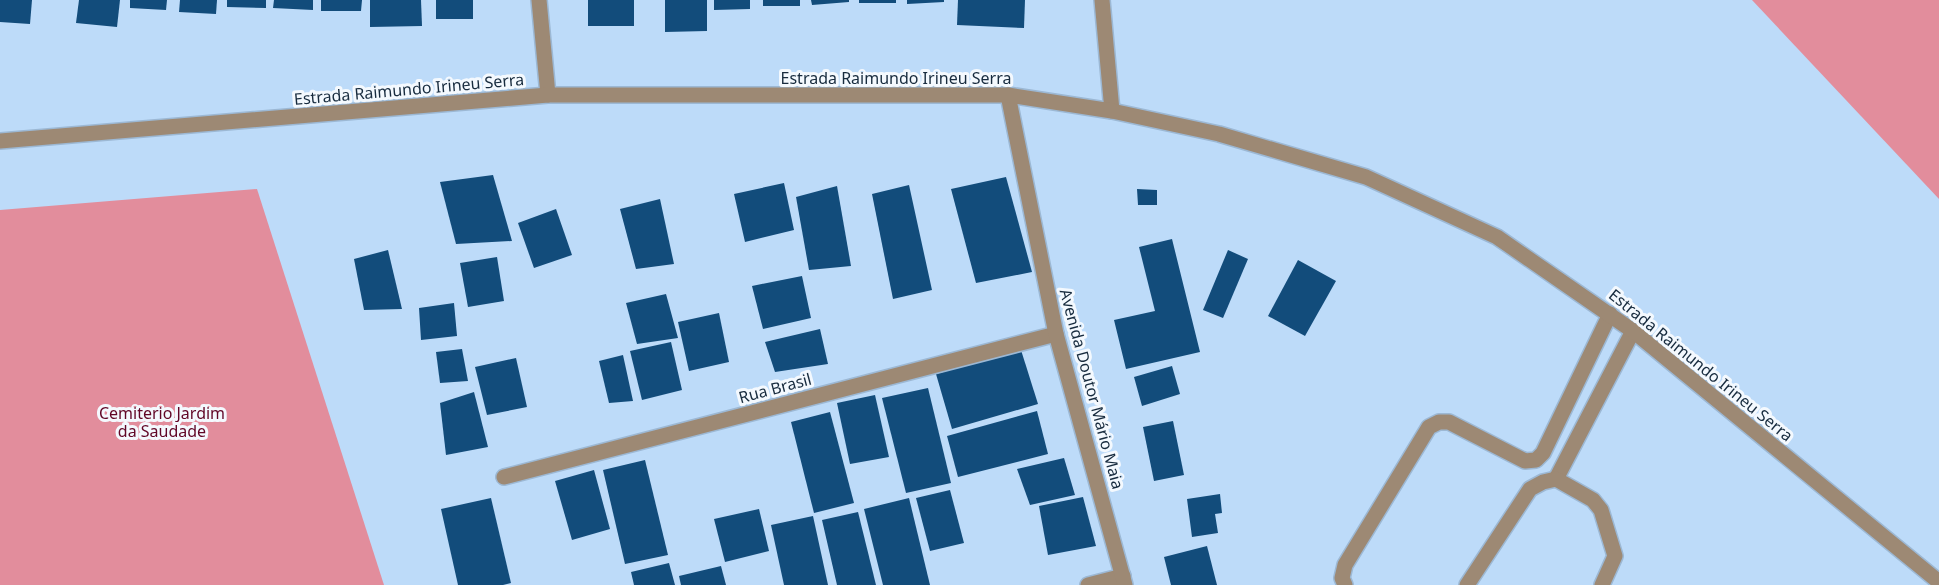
<svg xmlns="http://www.w3.org/2000/svg" width="1939" height="585" font-family="'Noto Sans',sans-serif">
  <style>
    .green { fill: #e28d9c }
    .building { fill: #124c7b }
    .lines { fill: none; stroke-linecap: round; stroke-linejoin: round }
    .service-casing { stroke: #9cb8d4; stroke-width: 18 }
    .minor-casing { stroke: #9cb8d4; stroke-width: 18 }
    .tertiary-casing { stroke: #9cb8d4; stroke-width: 18 }
    .service { stroke: #9d8974; stroke-width: 15 }
    .minor { stroke: #9d8974; stroke-width: 15 }
    .tertiary { stroke: #9d8974; stroke-width: 15 }
    .labels { text-anchor: middle; dominant-baseline: central; stroke-width: 6; stroke-linejoin: round; paint-order: stroke }
    .street-label { font-size: 16px; fill: #172b3e; stroke: #f4f9fe }
    .park-label { font-size: 16px; fill: #610626; stroke: #f4f9fe }
  </style>
  <rect width="100%" height="100%" fill="#bddbf9"/>
  <!-- green -->
  <g class="green">
    <polygon points="1752,0 1939,0 1939,199"/>
    <polygon points="257,189 384,585 0,585 0,210"/>
  </g>
  <!-- building -->
  <g class="building">
    <polygon points="0,0 32,0 30,24 0,22"/>
    <polygon points="79,0 120,0 117,27 76,23"/>
    <polygon points="130,0 167,0 166,10 130,8"/>
    <polygon points="180,0 217,0 216,14 179,12"/>
    <polygon points="227,0 266,0 266,8 227,7"/>
    <polygon points="274,0 313,0 313,10 273,8"/>
    <polygon points="321,0 362,0 361,11 321,11"/>
    <polygon points="370,0 421,0 422,26 370,27"/>
    <rect x="436" y="0" width="37" height="19"/>
    <rect x="588" y="0" width="46" height="26"/>
    <polygon points="665,0 707,0 707,31 665,32"/>
    <polygon points="714,0 750,0 750,9 714,10"/>
    <rect x="763" y="0" width="37" height="6"/>
    <polygon points="811,0 849,0 849,2 812,5"/>
    <rect x="859" y="0" width="37" height="3"/>
    <polygon points="907,0 944,0 944,2 907,4"/>
    <polygon points="958,0 1025,0 1024,28 957,25"/>
    <polygon points="493,175 512,241 456,244 440,182"/>
    <polygon points="1006,177 1032,272 976,283 951,189"/>
    <polygon points="784,183 794,230 745,242 734,194"/>
    <polygon points="909,185 932,290 893,299 872,194"/>
    <polygon points="837,186 851,266 809,270 796,197"/>
    <polygon points="1137,189 1157,190 1157,205 1138,205"/>
    <polygon points="660,199 674,264 636,269 620,209"/>
    <polygon points="556,209 572,255 534,268 518,223"/>
    <polygon points="1172,239 1200,352 1126,369 1114,320 1155,311 1139,247"/>
    <polygon points="388,250 402,309 364,310 354,259"/>
    <polygon points="1228,250 1248,259 1223,318 1203,310"/>
    <polygon points="497,257 504,301 468,307 460,263"/>
    <polygon points="1298,260 1336,281 1305,336 1268,316"/>
    <polygon points="802,276 811,318 763,329 752,286"/>
    <polygon points="666,294 678,338 637,344 626,303"/>
    <polygon points="454,303 457,336 421,340 419,308"/>
    <polygon points="719,313 729,362 689,371 678,322"/>
    <polygon points="820,329 828,364 775,372 765,342"/>
    <polygon points="671,342 682,390 642,400 630,351"/>
    <polygon points="462,349 468,381 440,383 436,352"/>
    <polygon points="1021,350 1038,404 952,429 936,374"/>
    <polygon points="623,355 633,401 609,403 599,361"/>
    <polygon points="516,358 527,407 487,415 475,367"/>
    <polygon points="1172,366 1180,394 1142,406 1134,377"/>
    <polygon points="928,388 951,483 906,493 882,398"/>
    <polygon points="474,392 488,447 446,455 440,403"/>
    <polygon points="875,395 889,457 850,464 837,403"/>
    <polygon points="1037,411 1048,454 958,477 947,436"/>
    <polygon points="830,412 854,503 814,513 791,422"/>
    <polygon points="1173,421 1184,475 1154,481 1143,427"/>
    <polygon points="1064,458 1075,495 1030,505 1017,469"/>
    <polygon points="645,460 668,555 625,564 603,470"/>
    <polygon points="594,470 610,529 572,540 555,481"/>
    <polygon points="950,490 964,543 930,551 916,498"/>
    <polygon points="1220,494 1222,513 1215,514 1218,533 1192,537 1187,499"/>
    <polygon points="1083,497 1096,546 1048,555 1039,506"/>
    <polygon points="491,498 511,583 503,585 458,585 441,509"/>
    <polygon points="909,498 930,585 883,585 864,509"/>
    <polygon points="759,509 769,551 725,562 714,519"/>
    <polygon points="858,512 876,585 837,585 822,520"/>
    <polygon points="813,516 828,585 784,585 771,525"/>
    <polygon points="1207,546 1217,585 1171,585 1164,557"/>
    <polygon points="669,563 675,585 634,585 631,572"/>
    <polygon points="721,566 726,585 681,585 679,576"/>
  </g>
  <g class="lines">
    <!-- service casing -->
    <g class="service-casing">
      <g id="service">
        <polyline points="1556,479 1633,331"/>
        <polyline points="1345,585 1342,578 1345,565 1429,427 1439,422 1449,422 1525,461 1536,460 1543,453 1610,314"/>
        <polyline points="1467,585 1530,489 1543,482 1556,479 1593,500 1601,510 1615,556 1602,585"/>
      </g>
    </g>
    <!-- minor casing -->
    <g class="minor-casing">
      <g id="minor">
        <polyline points="539,0 548,95"/>
        <polyline points="1102,0 1112,111"/>
        <polyline points="504,477 1056,334"/>
        <polyline points="1088,585 1123,576"/>
      </g>
    </g>
    <!-- tertiary casing -->
    <g class="tertiary-casing">
      <g id="tertiary">
        <polyline points="1008,95 1056,334 1125,585"/>
        <polyline points="0,141 548,95 1008,95 1112,111 1219,134 1366,177 1497,237 1633,331 1939,582"/>
      </g>
    </g>
    <!-- service -->
    <use href="#service" class="service"/>
    <!-- minor -->
    <use href="#minor" class="minor"/>
    <!-- tertiary -->
    <use href="#tertiary" class="tertiary"/>
  </g>
  <g class="labels">
    <!-- street labels -->
    <g class="street-label">
      <text x="896" y="78">Estrada Raimundo Irineu Serra</text>
      <text transform="translate(409 89) rotate(-5)">Estrada Raimundo Irineu Serra</text>
      <text transform="translate(1701 365) rotate(39)">Estrada Raimundo Irineu Serra</text>
      <text transform="translate(775 388) rotate(-15)">Rua Brasil</text>
      <text transform="translate(1092 389) rotate(75)">Avenida Doutor Mário Maia</text>
    </g>
    <!-- park labels -->
    <g class="park-label">
      <text x="162" y="413">Cemiterio Jardim<tspan x="162" dy="18">da Saudade</tspan></text>
    </g>
  </g>
</svg>
